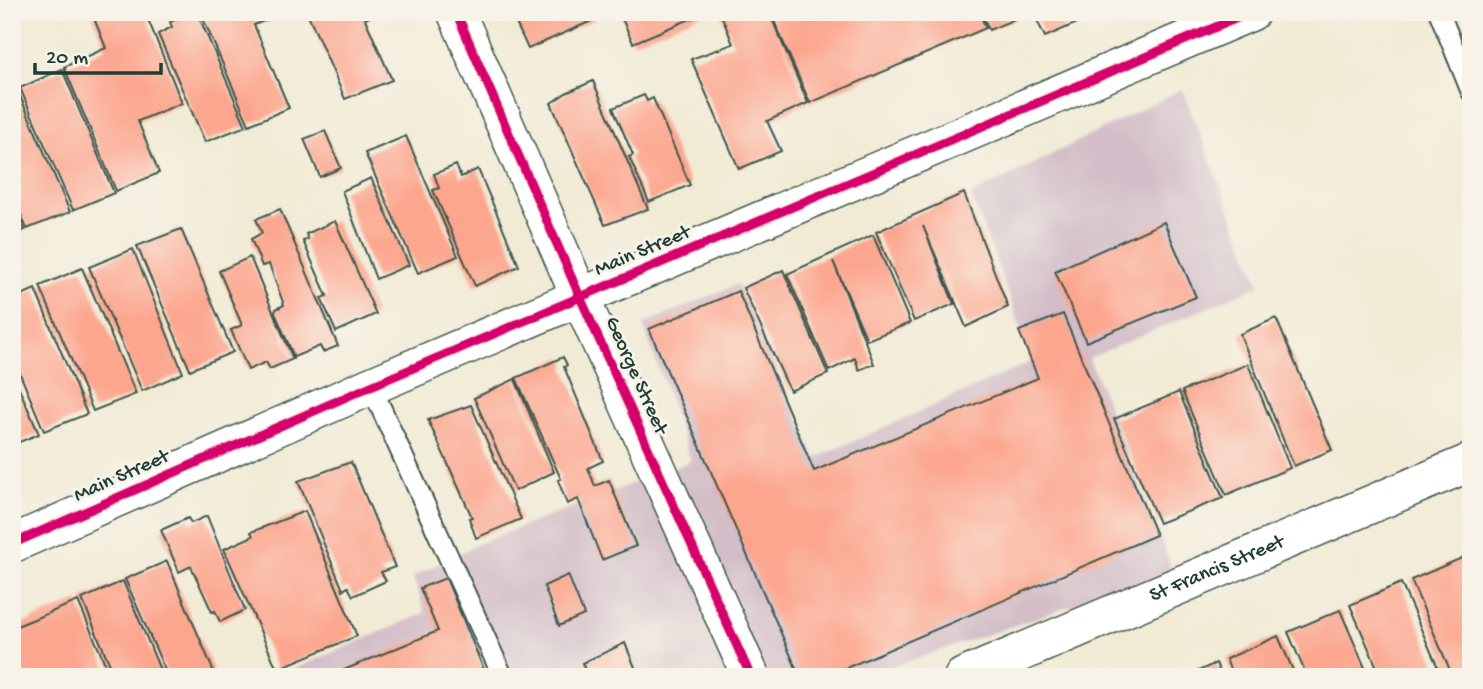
<svg xmlns="http://www.w3.org/2000/svg" width="1483" height="689" font-family="'Gochi Hand',sans-serif">
  <style>
    .industrial { fill: #d2bdc8 }
    .building { fill: #fca68e }
    .lines { fill: none; stroke-linecap: round; stroke-linejoin: round }
    .lane-casing { stroke: #3e574c; stroke-width: 23 }
    .street-casing { stroke: #3e574c; stroke-width: 40 }
    .lane { stroke: #fff; stroke-width: 19 }
    .street { stroke: #fff; stroke-width: 37 }
    .cycleway-casing { stroke: #f7f3e8; stroke-width: 13 }
    .cycleway { stroke: #d6006c; stroke-width: 9 }
    .labels { text-anchor: middle; dominant-baseline: central; stroke-width: 6; stroke-linejoin: round; paint-order: stroke }
    .street-label { font-size: 21px; fill: #1f3d34; stroke: #f7f3e8 }
  </style>
  <rect width="100%" height="100%" fill="#f7f3e8"/>
  <filter id="ink" filterUnits="userSpaceOnUse"><feTurbulence type="fractalNoise" baseFrequency=".0143" numOctaves="2"/><feDisplacementMap in="SourceGraphic" scale="14" xChannelSelector="R" yChannelSelector="G"/><feConvolveMatrix kernelMatrix="1 2 1 2 8 2 1 2 1" color-interpolation-filters="sRGB"/></filter>
  <filter id="wash" filterUnits="userSpaceOnUse"><feTurbulence type="fractalNoise" baseFrequency=".00686" numOctaves="4" result="noise"/><feDisplacementMap in="SourceGraphic" scale="28" xChannelSelector="R" yChannelSelector="G"/><feGaussianBlur stdDeviation="1.57" result="paint"/><feColorMatrix in="noise" values="0 0 0 0 0 0 0 0 0 0 0 0 0 0 0 0 0 1.4 0 .05"/><feComposite in="paint" operator="in"/></filter>
  <g filter="url(#wash)">
    <rect width="100%" height="100%" fill="#f1ebd5"/>
    <!-- industrial -->
    <polygon class="industrial" points="1182,89 1260,285 1089,358 1173,571 863,677 276,677 425,613 413,577 477,544 691,461 643,324 738,284 816,458 1033,361 971,195"/>
    <g id="blocks">
      <!-- building -->
      <g class="building">
        <polygon points="101,12 145,12 182,103 138,121 159,173 116,191 64,67 106,48 93,16"/>
        <polygon points="194,12 197,12 246,126 205,142 158,34 172,27 170,22"/>
        <polygon points="212,12 286,12 254,25 289,108 249,125 202,16"/>
        <polygon points="307,12 380,12 365,19 392,80 345,99"/>
        <polygon points="511,12 612,12 528,49"/>
        <polygon points="619,12 707,12 633,43"/>
        <polygon points="720,12 769,12 808,103 767,121 781,151 739,169 691,59 733,44"/>
        <polygon points="770,12 979,12 986,28 810,103"/>
        <polygon points="981,12 1032,12 989,30"/>
        <polygon points="1033,12 1089,12 1091,17 1045,37"/>
        <polygon points="62,69 114,193 73,210 20,88"/>
        <polygon points="593,81 648,209 605,225 551,103 566,93"/>
        <polygon points="17,89 70,212 27,229 12,194 12,91"/>
        <polygon points="644,95 647,101 653,98 690,185 649,202 629,157 633,155 613,108"/>
        <polygon points="325,131 341,168 320,177 304,139"/>
        <polygon points="406,136 458,256 418,273 365,153"/>
        <polygon points="456,165 461,177 478,169 519,266 475,286 433,190 439,188 434,174"/>
        <polygon points="371,178 409,265 376,279 342,191"/>
        <polygon points="964,193 1008,307 966,327 923,226 954,304 914,321 876,232"/>
        <polygon points="12,200 25,230 12,235"/>
        <polygon points="280,209 338,346 323,352 320,346 294,357 275,313 276,309 284,305 269,264 262,266 251,239 262,233 256,219"/>
        <polygon points="335,221 376,314 336,332 321,298 327,296 303,241 308,239 306,234"/>
        <polygon points="1164,222 1196,297 1086,342 1055,271"/>
        <polygon points="181,229 233,352 190,370 137,246"/>
        <polygon points="873,235 910,323 867,340 833,261 874,364 859,370 855,358 829,371 787,274"/>
        <polygon points="133,249 183,373 142,391 89,267"/>
        <polygon points="250,257 293,359 270,369 266,362 248,370 231,330 242,325 219,271"/>
        <polygon points="82,268 136,394 93,411 40,286"/>
        <polygon points="783,270 828,374 790,391 743,288"/>
        <polygon points="35,289 87,414 44,431 12,355 12,299"/>
        <polygon points="738,291 814,471 1038,378 1019,331 1063,314 1156,535 825,677 800,677 649,329"/>
        <polygon points="1276,318 1332,450 1294,466 1240,334"/>
        <polygon points="563,357 567,365 564,367 603,461 588,468 595,486 609,480 636,546 602,560 578,499 567,504 558,480 561,479 516,378"/>
        <polygon points="1248,364 1290,468 1226,495 1182,391"/>
        <polygon points="12,372 39,434 12,445"/>
        <polygon points="515,379 554,472 515,491 474,398"/>
        <polygon points="1179,392 1223,498 1159,523 1114,419"/>
        <polygon points="471,405 521,519 476,538 469,518 472,517 428,420"/>
        <polygon points="351,462 395,567 381,572 386,581 353,596 348,587 343,590 298,481"/>
        <polygon points="305,511 357,636 277,669 224,549 253,536 251,532"/>
        <polygon points="207,516 245,610 220,622 215,611 212,612 191,566 179,572 161,530 188,518 191,523"/>
        <polygon points="1464,557 1471,574 1471,677 1453,677 1411,580"/>
        <polygon points="167,561 216,677 168,677 125,579"/>
        <polygon points="568,575 584,615 559,626 544,586"/>
        <polygon points="446,578 487,677 327,677 438,631 420,588"/>
        <polygon points="123,581 163,677 115,677 82,599"/>
        <polygon points="1401,583 1442,677 1381,677 1350,605"/>
        <polygon points="78,601 111,677 15,677 12,670 12,628"/>
        <polygon points="1340,610 1369,677 1307,677 1288,632"/>
        <polygon points="1278,636 1296,677 1233,677 1226,659"/>
        <polygon points="625,643 639,677 588,677 582,663"/>
        <polygon points="1216,663 1222,677 1185,677"/>
      </g>
    </g>
  </g>
  <g filter="url(#ink)">
    <use href="#blocks" fill-opacity="0" stroke="#3e574c" stroke-width="2"/>
    <g class="lines">
      <!-- lane casing -->
      <g class="lane-casing">
        <g id="lane">
          <polyline points="1439,12 1471,91"/>
          <polyline points="371,386 503,677"/>
        </g>
      </g>
      <!-- street casing -->
      <g class="street-casing">
        <g id="street">
          <polyline points="456,12 580,297 751,677"/>
          <polyline points="12,544 371,386 1251,12"/>
          <path id="s1" d="M 963,677 L 1471,462"/>
        </g>
      </g>
      <!-- lane -->
      <use href="#lane" class="lane"/>
      <!-- street -->
      <use href="#street" class="street"/>
      <!-- cycleway casing -->
      <g class="cycleway-casing">
        <g id="cycleway">
          <polyline points="456,12 580,297 751,677"/>
          <polyline points="12,544 371,386 1251,12"/>
        </g>
      </g>
      <!-- cycleway -->
      <use href="#cycleway" class="cycleway"/>
    </g>
  </g>
  <g class="labels">
    <!-- street labels -->
    <g class="street-label">
      <text transform="translate(643 252) rotate(-23)">Main Street</text>
      <text transform="translate(635 376) rotate(66)">George Street</text>
      <text transform="translate(122 477) rotate(-24)">Main Street</text>
      <text stroke="none"><textPath href="#s1" startOffset="276">St Francis Street</textPath></text>
    </g>
  </g>
  <!-- margin -->
  <rect width="1483" height="689" fill="none" stroke="#f7f3e8" stroke-width="42"/>
  <!-- scale -->
  <path d="M35 63v10h126v-10" fill="none" stroke="#1f3d34" stroke-width="3.5"/>
  <text x="46" y="63" font-size="21" fill="#1f3d34" stroke="#f7f3e8" stroke-width="5" paint-order="stroke">20 m</text>
</svg>
